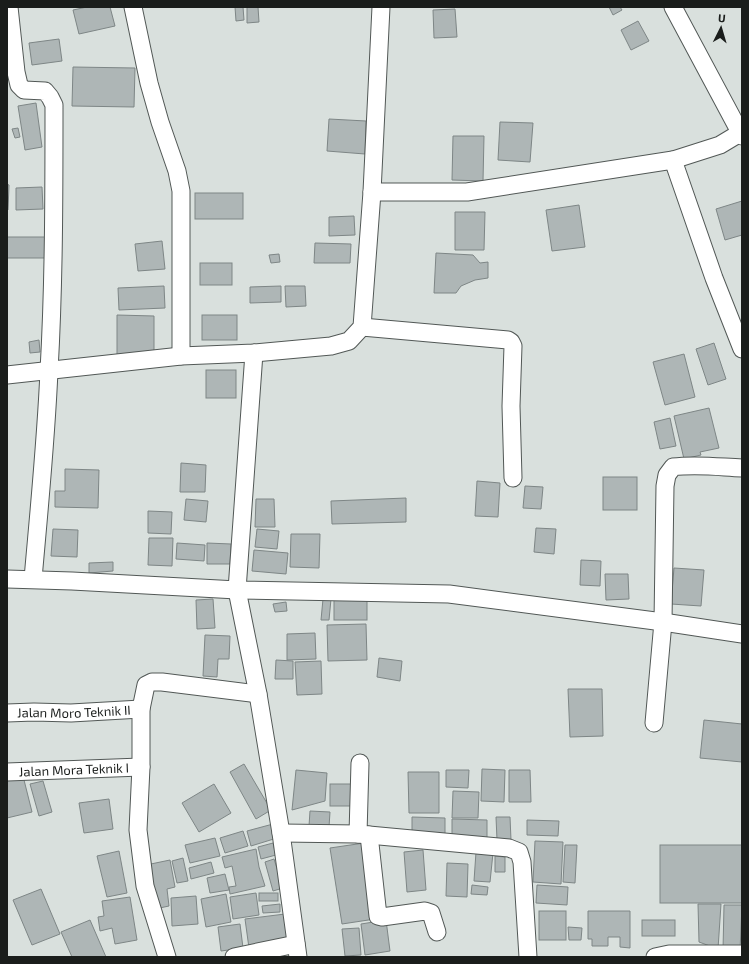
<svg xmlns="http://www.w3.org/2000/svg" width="749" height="964" font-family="'Exo 2',sans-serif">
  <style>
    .building { fill: #aeb6b6; stroke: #7e8686 }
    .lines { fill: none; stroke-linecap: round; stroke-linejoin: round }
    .minor-casing { stroke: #525856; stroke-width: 19 }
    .minor { stroke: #fff; stroke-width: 17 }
    .labels { text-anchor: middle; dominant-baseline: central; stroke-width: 3.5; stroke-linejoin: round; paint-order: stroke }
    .street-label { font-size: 13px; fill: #1a1d1b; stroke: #d9e0dd }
  </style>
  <rect width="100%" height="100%" fill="#d9e0dd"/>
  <!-- building -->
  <g class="building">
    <polygon points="87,7 110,7 115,26 79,34 73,10"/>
    <polygon points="235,7 243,7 244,20 236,21"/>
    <polygon points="247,7 258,7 259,22 247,23"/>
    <polygon points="609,7 620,7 622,10 613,15"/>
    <polygon points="455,9 457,37 434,38 433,10"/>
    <polygon points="638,21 649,41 631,50 621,30"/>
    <polygon points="59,39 62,61 32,65 29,43"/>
    <polygon points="73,67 135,68 134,107 72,106"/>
    <polygon points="36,103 42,147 25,150 18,106"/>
    <polygon points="329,119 366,121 365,154 327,151"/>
    <polygon points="500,122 533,123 530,162 498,160"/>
    <polygon points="18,128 20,137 15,138 12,129"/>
    <polygon points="453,136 484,136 483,181 452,180"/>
    <polygon points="7,184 9,185 8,210 7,210"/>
    <polygon points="42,187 43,209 16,210 16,188"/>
    <rect x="195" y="193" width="48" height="26"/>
    <polygon points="742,201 742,235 725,240 716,209"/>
    <polygon points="579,205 585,247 552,251 546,210"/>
    <polygon points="455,212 485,212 484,250 455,250"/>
    <polygon points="354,216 355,235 329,236 329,217"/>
    <rect x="7" y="237" width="39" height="21"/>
    <polygon points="162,241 165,269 138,271 135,244"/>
    <polygon points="315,243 351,244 350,263 314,263"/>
    <polygon points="436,253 473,255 480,263 488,262 488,278 475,280 461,286 456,293 434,293"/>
    <polygon points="279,254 280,262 271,263 269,255"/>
    <rect x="200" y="263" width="32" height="22"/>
    <polygon points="164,286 165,308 119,310 118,288"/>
    <polygon points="281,286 281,302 250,303 250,287"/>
    <polygon points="285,286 305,286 306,306 286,307"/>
    <polygon points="117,315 154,316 154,356 117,356"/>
    <rect x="202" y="315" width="35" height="25"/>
    <polygon points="39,340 40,352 30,353 29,342"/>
    <polygon points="714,343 726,379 708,385 696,349"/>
    <polygon points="684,354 695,397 665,405 653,362"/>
    <rect x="206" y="370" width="30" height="28"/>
    <polygon points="709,408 719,448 700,452 701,455 684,459 674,416"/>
    <polygon points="670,418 676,446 660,449 654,422"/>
    <polygon points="181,463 206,465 205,492 180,492"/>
    <polygon points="65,469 99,470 98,508 55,507 55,491 65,491"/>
    <rect x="603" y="477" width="34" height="33"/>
    <polygon points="477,481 500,483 498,517 475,516"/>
    <polygon points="525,486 543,487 541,509 523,508"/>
    <polygon points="406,498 406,522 332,524 331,501"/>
    <polygon points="186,499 208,501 206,522 184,520"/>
    <polygon points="256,499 274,499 275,527 255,527"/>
    <polygon points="148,511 172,512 171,534 148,533"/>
    <polygon points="536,528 556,529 554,554 534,552"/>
    <polygon points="53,529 78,530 77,557 51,556"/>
    <polygon points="257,529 279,531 277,549 255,547"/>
    <polygon points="291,534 320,534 319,568 290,567"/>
    <polygon points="149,538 173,538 172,566 148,565"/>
    <polygon points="177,543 205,545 204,561 176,559"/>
    <polygon points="207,543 231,544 230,564 207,564"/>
    <polygon points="254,550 288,553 286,574 252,571"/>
    <polygon points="581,560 601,561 600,586 580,585"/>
    <polygon points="113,562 113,571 89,573 89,563"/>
    <polygon points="674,568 704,570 701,606 671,604"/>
    <polygon points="605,574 628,574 629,599 606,600"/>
    <polygon points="213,599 215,628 197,629 196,600"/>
    <polygon points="323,599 331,599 329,620 321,620"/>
    <rect x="334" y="600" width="33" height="20"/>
    <polygon points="286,602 287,611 275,612 273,604"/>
    <polygon points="366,624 367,660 328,661 327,625"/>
    <polygon points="315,633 316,659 287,660 287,634"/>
    <polygon points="205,635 230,636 229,659 218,659 217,677 203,676"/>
    <polygon points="379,658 402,661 400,681 377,677"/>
    <polygon points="276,660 293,661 293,679 275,679"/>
    <polygon points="321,661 322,694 297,695 295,662"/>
    <polygon points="568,689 602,689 603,736 570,737"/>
    <polygon points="704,720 742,724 742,762 700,758"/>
    <polygon points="244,764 271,810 256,819 230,772"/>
    <polygon points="482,769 505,770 504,802 481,801"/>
    <polygon points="296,770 327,773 325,801 292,810"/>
    <polygon points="446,770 469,770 468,788 446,787"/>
    <polygon points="509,770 530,770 531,802 509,802"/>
    <polygon points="408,772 439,772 439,813 409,813"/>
    <polygon points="23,776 32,812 7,818 7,780"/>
    <polygon points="43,781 52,812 39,816 30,784"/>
    <polygon points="214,784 231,813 199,832 182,803"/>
    <rect x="330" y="784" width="28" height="22"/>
    <polygon points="453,791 479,792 478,818 452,818"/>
    <polygon points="109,799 113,829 84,833 79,803"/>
    <polygon points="310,811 330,812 329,827 309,826"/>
    <polygon points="412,817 445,818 445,837 412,836"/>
    <polygon points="496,817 510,817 511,840 497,840"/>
    <polygon points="452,819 487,820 487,839 452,838"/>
    <polygon points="527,820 559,821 558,836 527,835"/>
    <polygon points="273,824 277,838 251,846 247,831"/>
    <polygon points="243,831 248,846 225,853 220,838"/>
    <polygon points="215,838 220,856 190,863 185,845"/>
    <polygon points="535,841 563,842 561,884 533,882"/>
    <polygon points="273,843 276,855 261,859 258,847"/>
    <polygon points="364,843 375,919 342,924 330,848"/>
    <polygon points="565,845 577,845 575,883 563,882"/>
    <rect x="660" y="845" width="82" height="58"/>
    <polygon points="256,849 259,867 265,886 230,894 229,887 236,886 232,866 225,868 222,857"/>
    <polygon points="423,850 426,890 407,892 404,852"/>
    <polygon points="119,851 127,893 107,897 97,856"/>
    <polygon points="476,852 493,853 490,882 474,881"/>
    <polygon points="495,856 505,857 505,872 495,872"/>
    <polygon points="183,858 188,881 177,883 172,861"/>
    <polygon points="274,859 283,888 273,891 265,862"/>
    <polygon points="170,860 175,887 167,889 169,906 155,909 146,865"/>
    <polygon points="211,862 214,873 191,879 189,868"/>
    <polygon points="447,863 468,864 467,897 446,896"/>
    <polygon points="225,874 229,890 210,893 207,878"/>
    <polygon points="472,885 488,887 487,895 471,894"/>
    <polygon points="537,885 568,887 567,905 536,903"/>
    <polygon points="41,889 60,934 32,945 13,900"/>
    <polygon points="256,893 259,915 233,919 230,897"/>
    <rect x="259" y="893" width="19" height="8"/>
    <polygon points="226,894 231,922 206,927 201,899"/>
    <polygon points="196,896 198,924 172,926 171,898"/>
    <polygon points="130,897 137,940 115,944 112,928 100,931 98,917 104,916 102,901"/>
    <polygon points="280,904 280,912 263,913 262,906"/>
    <polygon points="698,904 721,904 718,949 699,942"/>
    <polygon points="724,905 742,905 740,951 723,950"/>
    <rect x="539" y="911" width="27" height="29"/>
    <polygon points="588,911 630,911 630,948 620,947 620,937 608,937 608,946 592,946 592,939 588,939"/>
    <polygon points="285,914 288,943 249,948 245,919"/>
    <polygon points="90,920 106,957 72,957 61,932"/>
    <polygon points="386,920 390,951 365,955 361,924"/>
    <rect x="642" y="920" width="33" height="16"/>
    <polygon points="240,924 243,948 221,951 218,927"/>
    <polygon points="568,927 582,928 581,940 569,940"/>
    <polygon points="359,928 361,955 345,956 342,929"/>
  </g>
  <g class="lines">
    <!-- minor casing -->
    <g class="minor-casing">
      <g id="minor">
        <path d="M 9,7 L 16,72 L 19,85 L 24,90 L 45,91 L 50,97 L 54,105 C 54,194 54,283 49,371 C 46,441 39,510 33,579"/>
        <polyline points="133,7 149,83 160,122 177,171 181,191 181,356"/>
        <polyline points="673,7 742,136"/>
        <polyline points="673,160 714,278 742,349"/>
        <polyline points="372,192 467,192 673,160 720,145 740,133"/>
        <polyline points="362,327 508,340 511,342 513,346 511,406 513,478"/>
        <polyline points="254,353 237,590 258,694 281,833 298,957"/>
        <polyline points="7,375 181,356 254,353 331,346 349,341 362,327 372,192 381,7"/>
        <polyline points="7,579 72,581 237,590 449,594 663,622 742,634"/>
        <path id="s1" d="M 7,713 L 34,712 L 71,713 L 141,709"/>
        <path d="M 654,723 L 663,622 L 665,486 L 667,475 L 673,467 C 696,464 719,467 742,468"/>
        <path id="s2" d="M 7,772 L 141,767"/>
        <polyline points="281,833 358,834 509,848 519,852 522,862 528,957"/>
        <polyline points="358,834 360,763"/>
        <polyline points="369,835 378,916 382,917 425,911 431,913 437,932"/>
        <polyline points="167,957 145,886 138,830 141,767 141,709 146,685 152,682 162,682 258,694"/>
        <polyline points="234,957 296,944"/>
        <polyline points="655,957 669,954 742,954"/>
      </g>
    </g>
    <!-- minor -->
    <use href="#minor" class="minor"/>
  </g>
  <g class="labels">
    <!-- street labels -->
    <g class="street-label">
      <text stroke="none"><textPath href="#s1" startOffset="67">Jalan Moro Teknik II</textPath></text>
      <text stroke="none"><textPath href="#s2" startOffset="67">Jalan Mora Teknik I</textPath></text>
    </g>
  </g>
  <!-- border -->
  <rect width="749" height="964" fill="none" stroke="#1a1d1b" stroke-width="16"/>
  <!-- north arrow -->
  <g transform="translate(721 28) rotate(5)" stroke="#d9e0dd" stroke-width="3" paint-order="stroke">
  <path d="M0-3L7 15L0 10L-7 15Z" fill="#1a1d1b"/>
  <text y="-6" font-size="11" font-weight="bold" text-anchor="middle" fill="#1a1d1b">U</text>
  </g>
</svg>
